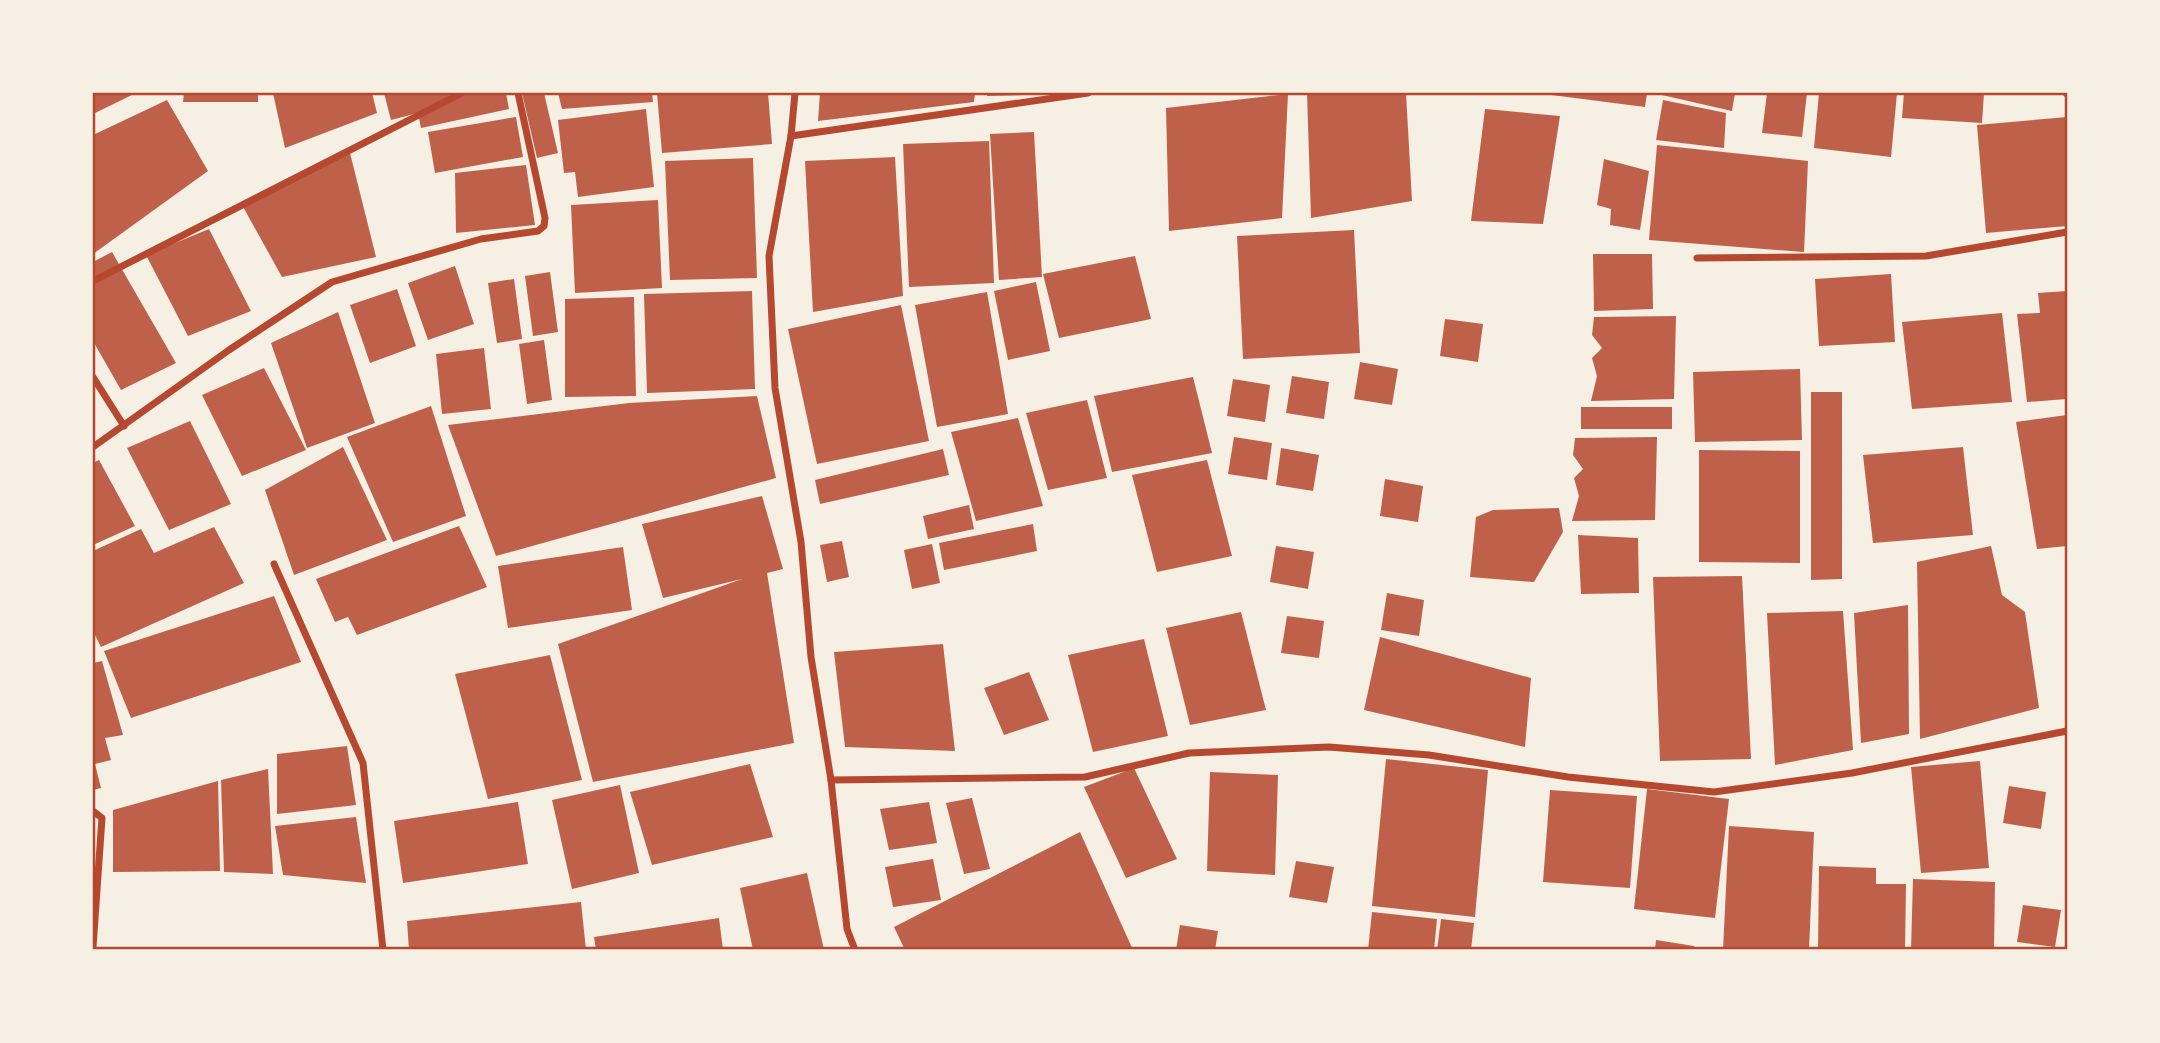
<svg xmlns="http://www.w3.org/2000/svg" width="2160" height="1043" font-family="Signika,sans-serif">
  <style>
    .building { fill: #bf614a }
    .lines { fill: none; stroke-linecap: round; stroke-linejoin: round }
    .minor { stroke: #b5482f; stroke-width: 7 }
    .neatline { fill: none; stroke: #b5482f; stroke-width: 2.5 }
  </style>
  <rect width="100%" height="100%" fill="#f6efe4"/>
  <!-- building -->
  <g class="building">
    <polygon points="93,93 136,93 93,114"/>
    <polygon points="184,93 258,93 258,102 183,102"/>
    <polygon points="273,93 372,93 377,113 285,148"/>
    <polygon points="384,93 506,93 509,109 421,128 418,113 391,120"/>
    <polygon points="522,93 544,93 558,153 537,158"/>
    <polygon points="558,93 652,93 653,102 562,109"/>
    <polygon points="657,93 768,93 772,144 662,153"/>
    <polygon points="820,93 975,93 974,102 818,121"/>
    <polygon points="987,93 1024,93 1024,95 987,96"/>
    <polygon points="1307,93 1406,93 1412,201 1311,218"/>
    <polygon points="1536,93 1647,93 1645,107"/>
    <polygon points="1653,93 1735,93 1732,111"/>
    <polygon points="1767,93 1807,93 1802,137 1762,133"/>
    <polygon points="1819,93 1897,93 1891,157 1814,148"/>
    <polygon points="1904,93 1984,93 1982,123 1902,118"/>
    <polygon points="1288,94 1282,218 1169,231 1166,108"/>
    <polygon points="167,100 208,171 93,254 93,135"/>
    <polygon points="1663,100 1726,113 1724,148 1656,140"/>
    <polygon points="646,109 654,187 578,197 575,172 564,173 558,120"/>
    <polygon points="1485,109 1560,116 1543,224 1471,221"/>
    <polygon points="516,117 523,157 435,173 428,132"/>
    <polygon points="2067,117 2067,226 1986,233 1977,125"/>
    <polygon points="1034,132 1042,277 999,280 990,134"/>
    <polygon points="989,141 994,283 909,287 903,144"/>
    <polygon points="1657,145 1808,161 1804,252 1649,240"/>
    <polygon points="349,149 376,257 282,277 242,205"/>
    <polygon points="895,157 903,296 813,312 805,161"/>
    <polygon points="753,158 757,278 670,280 665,161"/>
    <polygon points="1604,159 1649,171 1640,230 1610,225 1611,209 1597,205"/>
    <polygon points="526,165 535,225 456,233 455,173"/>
    <polygon points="658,200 662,288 575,293 571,205"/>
    <polygon points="209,229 251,311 188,336 146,255"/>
    <polygon points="1354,230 1360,353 1243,359 1237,236"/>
    <polygon points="112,252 176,363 121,390 93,341 93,262"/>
    <polygon points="1593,254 1652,254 1653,309 1594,311"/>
    <polygon points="1135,256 1151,319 1059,338 1043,274"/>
    <polygon points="455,266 474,324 428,340 408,283"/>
    <polygon points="550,272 558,332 533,336 525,276"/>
    <polygon points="1891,274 1895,342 1819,346 1815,279"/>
    <polygon points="514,279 522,339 497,343 488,283"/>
    <polygon points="1036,282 1050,351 1008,360 994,291"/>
    <polygon points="397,289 416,346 370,363 350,305"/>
    <polygon points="752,291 755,389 647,393 644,294"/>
    <polygon points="2067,291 2067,399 2027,402 2017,314 2040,313 2038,293"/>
    <polygon points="987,292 1008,414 937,427 915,305"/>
    <polygon points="634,297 636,396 565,397 565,299"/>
    <polygon points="901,305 929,441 817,464 788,329"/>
    <polygon points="338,312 375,423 307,448 271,343"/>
    <polygon points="2002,313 2012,402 1912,409 1902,322"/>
    <polygon points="1676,316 1674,399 1591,401 1597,376 1592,358 1602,348 1592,335 1594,317"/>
    <polygon points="1445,319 1483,324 1478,362 1440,356"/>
    <polygon points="544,340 552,400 527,404 519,344"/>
    <polygon points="484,348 491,409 442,414 436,354"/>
    <polygon points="1360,362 1398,369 1392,405 1354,399"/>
    <polygon points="264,368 306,450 242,476 202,395"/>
    <polygon points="1800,369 1802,440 1695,442 1693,372"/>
    <polygon points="1292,376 1329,382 1324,419 1286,413"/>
    <polygon points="1193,377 1212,453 1112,472 1094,396"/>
    <polygon points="1233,379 1270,385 1265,422 1227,416"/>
    <polygon points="1811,392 1842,392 1842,579 1811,580"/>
    <polygon points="757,396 776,478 496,556 448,425 629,403"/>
    <polygon points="1087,400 1107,478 1048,490 1026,413"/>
    <polygon points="431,406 466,516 393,542 347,437"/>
    <rect x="1581" y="407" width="91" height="22"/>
    <polygon points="2067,415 2067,546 2037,549 2016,422"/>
    <polygon points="1018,418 1043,506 976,521 951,432"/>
    <polygon points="190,421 231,504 169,530 127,448"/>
    <polygon points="1234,437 1272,443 1267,480 1228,474"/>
    <polygon points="1657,437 1655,520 1572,521 1579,496 1574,478 1583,469 1573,455 1575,438"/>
    <polygon points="343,447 387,540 294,575 265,490"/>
    <polygon points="1963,447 1973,535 1873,543 1863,455"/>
    <polygon points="1281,448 1319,455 1313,491 1276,485"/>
    <polygon points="943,449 949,475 820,504 815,480"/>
    <polygon points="1699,450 1800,451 1800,563 1699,562"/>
    <polygon points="99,460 135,526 93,545 93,463"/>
    <polygon points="1207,460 1232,556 1157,572 1132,475"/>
    <polygon points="1385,479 1423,486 1418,522 1380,516"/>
    <polygon points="762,496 783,569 767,573 794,743 593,782 558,644 742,579 663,598 642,524"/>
    <polygon points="969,505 974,529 928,539 923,516"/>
    <polygon points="1559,508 1563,532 1534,582 1470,577 1476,517 1493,510"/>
    <polygon points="1033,524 1037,551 944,570 939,543"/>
    <polygon points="459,526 487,587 357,635 348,617 335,622 316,579"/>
    <polygon points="214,527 244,583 101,647 93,631 93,551 141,529 154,553"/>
    <polygon points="1578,535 1638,538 1639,593 1581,594"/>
    <polygon points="842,541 849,577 827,582 820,545"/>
    <polygon points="932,544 940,583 912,589 904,550"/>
    <polygon points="1276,546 1314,552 1308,589 1270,582"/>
    <polygon points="1991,546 2002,595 2025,612 2039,708 1920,739 1917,562"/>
    <polygon points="623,547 632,610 508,628 498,566"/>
    <polygon points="1742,576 1751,759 1660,761 1653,577"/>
    <polygon points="1387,593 1424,600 1419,636 1381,630"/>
    <polygon points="274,596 301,662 131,718 104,651"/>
    <polygon points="1908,605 1909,734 1861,743 1854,613"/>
    <polygon points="1843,611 1853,750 1775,765 1767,613"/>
    <polygon points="1241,612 1266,710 1190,725 1166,628"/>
    <polygon points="1287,616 1324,621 1319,658 1281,653"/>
    <polygon points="1380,637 1531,678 1525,747 1364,710"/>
    <polygon points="1144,639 1168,736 1093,752 1068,655"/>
    <polygon points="943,644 955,751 845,747 834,652"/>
    <polygon points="550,655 582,780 488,799 455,674"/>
    <polygon points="102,661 123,735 105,738 111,760 95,764 101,788 93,790 93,663"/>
    <polygon points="1029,672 1049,720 1004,735 984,688"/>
    <polygon points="347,746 356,805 277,814 277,754"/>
    <polygon points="1386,759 1488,770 1475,917 1372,906"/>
    <polygon points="1980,761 1989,868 1921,873 1911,767"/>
    <polygon points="750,764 773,837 652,865 630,792"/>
    <polygon points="1134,768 1177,859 1126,878 1084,787"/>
    <polygon points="268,769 273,874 224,872 221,780"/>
    <polygon points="1210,772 1278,775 1275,875 1207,871"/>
    <polygon points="218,781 220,871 113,872 113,810"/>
    <polygon points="620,785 639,873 572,889 552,800"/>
    <polygon points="2009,786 2046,792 2041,829 2003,823"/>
    <polygon points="1647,789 1729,799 1715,918 1634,909"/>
    <polygon points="1550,790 1637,796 1630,888 1543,882"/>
    <polygon points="972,798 990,869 964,874 946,803"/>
    <polygon points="518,802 528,864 403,883 394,821"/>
    <polygon points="929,802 937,843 889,850 880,809"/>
    <polygon points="356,817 366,883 283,875 275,826"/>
    <polygon points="1729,826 1814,832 1809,950 1723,950"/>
    <polygon points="1080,832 1133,950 905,950 894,927"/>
    <polygon points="933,859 941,900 893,907 885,867"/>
    <polygon points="1296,861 1334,867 1327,903 1289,897"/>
    <polygon points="1819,866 1876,868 1876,884 1906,884 1905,950 1818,950"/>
    <polygon points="807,873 824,950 753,950 740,888"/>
    <polygon points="1913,879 1995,882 1994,950 1911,950"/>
    <polygon points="581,902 586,950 409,950 407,921"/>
    <polygon points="2023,905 2061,910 2055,947 2017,942"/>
    <polygon points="1372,912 1437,919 1434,950 1368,950"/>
    <polygon points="719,918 723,950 596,950 594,937"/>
    <polygon points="1441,919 1474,923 1471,950 1437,950"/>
    <polygon points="1180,925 1218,931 1215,950 1176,950"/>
    <polygon points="1656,940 1694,946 1694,950 1655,950"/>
  </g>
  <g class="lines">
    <!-- minor -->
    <g class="minor">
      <polyline points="795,93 791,136 769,256 775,388 801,542 811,657 831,780 847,929 855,950"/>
      <polyline points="2066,93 2067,94"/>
      <polyline points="791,136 1088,93"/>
      <polyline points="1697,258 1926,256 2067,232"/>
      <polyline points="93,281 462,93"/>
      <polyline points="93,377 124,426"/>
      <polyline points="93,447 229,350 332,282 481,239 538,231 544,226 545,218 518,93"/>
      <polyline points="274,564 363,763 383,950"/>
      <polyline points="831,780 1085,777 1189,753 1329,747 1429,755 1568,777 1714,792 1852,773 2067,731"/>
      <polyline points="93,811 102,818 93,947"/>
    </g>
  </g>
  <!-- border -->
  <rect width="2160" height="1043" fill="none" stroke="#f6efe4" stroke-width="189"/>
  <rect x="94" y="94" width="1972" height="854" class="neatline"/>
</svg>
